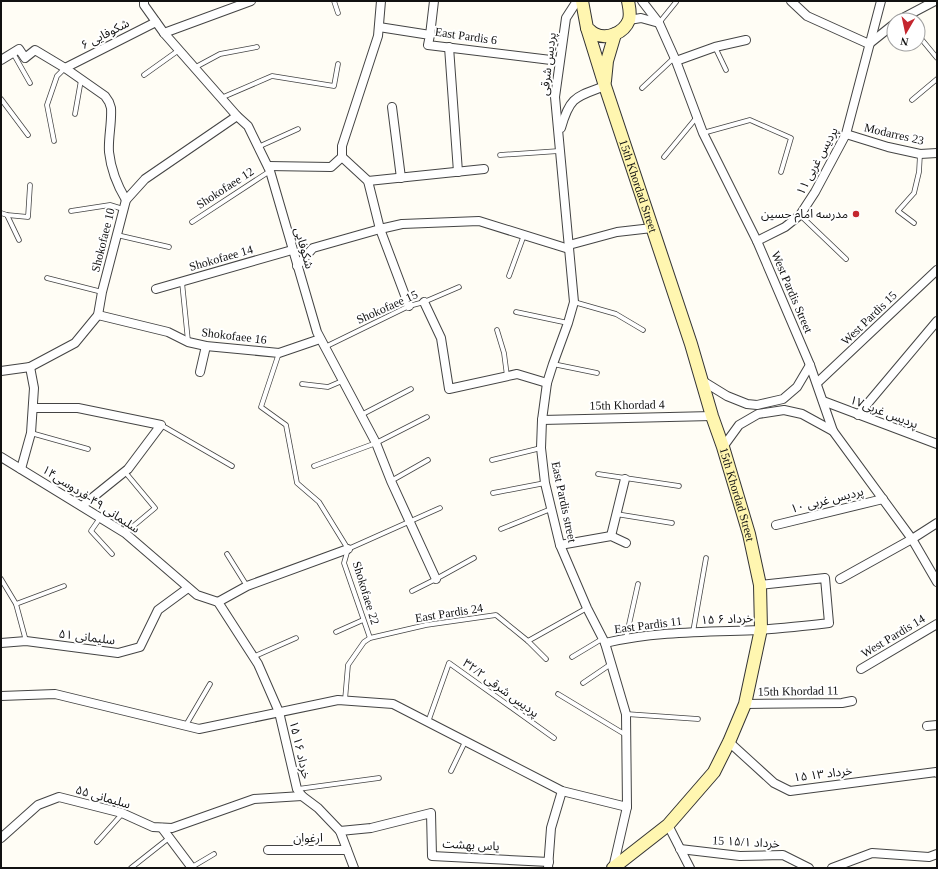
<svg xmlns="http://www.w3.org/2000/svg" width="938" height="869" font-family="'Times New Roman','Noto Sans Arabic',serif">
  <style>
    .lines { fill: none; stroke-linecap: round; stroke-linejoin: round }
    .lane-casing { stroke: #444; stroke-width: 5.5 }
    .street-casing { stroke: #444; stroke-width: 10 }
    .secondary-casing { stroke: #333; stroke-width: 14 }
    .lane { stroke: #fff; stroke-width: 4 }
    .street { stroke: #fff; stroke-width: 8 }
    .secondary { stroke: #fff6b0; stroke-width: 12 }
    .poi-dot { fill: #c4262e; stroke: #fff; stroke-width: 1.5 }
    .labels { text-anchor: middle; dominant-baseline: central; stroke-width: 4; stroke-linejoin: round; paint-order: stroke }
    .street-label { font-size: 12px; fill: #111; stroke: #fff }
    .poi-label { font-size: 12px; fill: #111; stroke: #fff; text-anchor: end }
  </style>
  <rect width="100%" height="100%" fill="#fffdf5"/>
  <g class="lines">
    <!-- lane casing -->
    <g class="lane-casing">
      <g id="lane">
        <polyline points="334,1 338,13"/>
        <polyline points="659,23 676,2"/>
        <polyline points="918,35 937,58"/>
        <polyline points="715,47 726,70"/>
        <polyline points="13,53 30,83"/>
        <polyline points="194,68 220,54 257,47"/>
        <polyline points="144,75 179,50"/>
        <polyline points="642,88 675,57"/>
        <polyline points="221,98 272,76 334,86 338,64"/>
        <polyline points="1,99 28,135"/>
        <polyline points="912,100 937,79"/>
        <polyline points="75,114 81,80"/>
        <polyline points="703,133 750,120 791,138 781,172"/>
        <polyline points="54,141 47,105 57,76 65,68"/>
        <polyline points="258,147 298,129"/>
        <polyline points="500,155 559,151"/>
        <polyline points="664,157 697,117"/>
        <polyline points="71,211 110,205 123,209"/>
        <polyline points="1,213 7,215 28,217 30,185"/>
        <polyline points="7,215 19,240"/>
        <polyline points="800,215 846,259"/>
        <polyline points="192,222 270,171"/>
        <polyline points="914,223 898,211 914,193 919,172 920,154"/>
        <polyline points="117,235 169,247"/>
        <polyline points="509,276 524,235"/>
        <polyline points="47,278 102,292"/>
        <polyline points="182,282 188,341"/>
        <polyline points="574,302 616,314 643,330"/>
        <polyline points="516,312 568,323"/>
        <polyline points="497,330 504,353 507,376"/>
        <polyline points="325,347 409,306 424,302 459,287"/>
        <polyline points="279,353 261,407 286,425 297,483 319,502 348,549"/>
        <polyline points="553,364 597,373"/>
        <polyline points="302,384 328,387 342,381"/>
        <polyline points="361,415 411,389"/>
        <polyline points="161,425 232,466"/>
        <polyline points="31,433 88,449"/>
        <polyline points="492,460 541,448"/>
        <polyline points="314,466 376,443 427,417"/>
        <polyline points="598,474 679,486"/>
        <polyline points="391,481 428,460"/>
        <polyline points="493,493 545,483"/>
        <polyline points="616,514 672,523"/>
        <polyline points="100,518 91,531 112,554"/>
        <polyline points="501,529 551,509"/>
        <polyline points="125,533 155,508 125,472"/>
        <polyline points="227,554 247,586"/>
        <polyline points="1,579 16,604 26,641"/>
        <polyline points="412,591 436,579 474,558"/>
        <polyline points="16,604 64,586"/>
        <polyline points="336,632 363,620"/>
        <polyline points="693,632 706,558"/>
        <polyline points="370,638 344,563 348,549 440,508"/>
        <polyline points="626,638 638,584"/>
        <polyline points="528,641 546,659"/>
        <polyline points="253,657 296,638"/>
        <polyline points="572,657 602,639"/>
        <polyline points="583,683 611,664"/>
        <polyline points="558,694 626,735"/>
        <polyline points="345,700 348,665 364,642 370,638 426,625 496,615 528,641 587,608"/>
        <polyline points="626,714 698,719"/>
        <polyline points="428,722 449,663 554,738"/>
        <polyline points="186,725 210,684"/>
        <polyline points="451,771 465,742"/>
        <polyline points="298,789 379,778"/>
        <polyline points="97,842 122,814"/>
        <polyline points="192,867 214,854"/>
        <polyline points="131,868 169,838"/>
      </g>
    </g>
    <!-- street casing -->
    <g class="street-casing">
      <g id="street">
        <polyline points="144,1 144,5 164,33 237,116 248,126 270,171 317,332 376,443 391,481 436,579"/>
        <polyline points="381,1 378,36 342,146 342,157 368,181 380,229 409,306"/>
        <polyline points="577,1 566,18 555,97 574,302 568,323 553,364 547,383 542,420 541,448 545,483 560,545 587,608 605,643 626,714 627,807 613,868"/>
        <polyline points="642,1 659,23 676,61 703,133 757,241 810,365 833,431 912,539 937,582"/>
        <polyline points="791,1 807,16 869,44"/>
        <polyline points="629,20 641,18 659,23"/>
        <polyline points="899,20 935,1"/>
        <polyline points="379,27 430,35 428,45 559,61"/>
        <polyline points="164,33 251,1"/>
        <polyline points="430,35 434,1"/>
        <polyline points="869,44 894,24"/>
        <polyline points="449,47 458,172"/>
        <path d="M 1,60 L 19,49 L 25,58 L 35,50 L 65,68 L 105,96 L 109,102 L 111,108 C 112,123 108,138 109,152 C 111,170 117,185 126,200"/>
        <polyline points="676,61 715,47 746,40"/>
        <polyline points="65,68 156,22"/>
        <polyline points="392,107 401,178"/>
        <path d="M 561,128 C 570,96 576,97 605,86"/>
        <polyline points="846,134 888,147 920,154 937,153"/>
        <polyline points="268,166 331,167 342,157"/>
        <polyline points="368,181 484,169"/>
        <polyline points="757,241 785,227 800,215 815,192 846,134 881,1"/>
        <polyline points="569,245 617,232 652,228"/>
        <polyline points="297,266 313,248 380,229 402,224 479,221 569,249"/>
        <polyline points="156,289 292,250"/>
        <polyline points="424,302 441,338 449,389 517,374 547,383"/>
        <polyline points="98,315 168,332 188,342 206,346 279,353 320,339"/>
        <polyline points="1,371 30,367 75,343 98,315 102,292 126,200 145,179 237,116"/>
        <polyline points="200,372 206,346"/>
        <polyline points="701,380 727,396 747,404 757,405 783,399 797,387 810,365"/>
        <polyline points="817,383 937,270"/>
        <polyline points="823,401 937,444"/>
        <polyline points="33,408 78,408 161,425 128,469 82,506"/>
        <polyline points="858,415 937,321"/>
        <polyline points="542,420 712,416"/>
        <polyline points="723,447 739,425 758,414 784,410 802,414 833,431"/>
        <polyline points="1,457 125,533 197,595 218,602 258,664 279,712 297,789 302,796 318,808 340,831 354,868"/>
        <polyline points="21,469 31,433 34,388 30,367"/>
        <polyline points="776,525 883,499"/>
        <polyline points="611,536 625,479"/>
        <polyline points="560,545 611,536 626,543"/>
        <polyline points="840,579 912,539 937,523"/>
        <polyline points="218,602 247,586 348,549"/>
        <polyline points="1,643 26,641 118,653 140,647 158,610 188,588"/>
        <path d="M 605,643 C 655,631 708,632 759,630 C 782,628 806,626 829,623 L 825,578 L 760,585"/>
        <polyline points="861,669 937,624"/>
        <polyline points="1,696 55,694 199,729 338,700 393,704 562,791 627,807"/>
        <polyline points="745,704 842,703 852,701"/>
        <polyline points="927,726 937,725"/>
        <polyline points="729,742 774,783 790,791 936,772 937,773"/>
        <polyline points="668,825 690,868"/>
        <polyline points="162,828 192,868"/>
        <polyline points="340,831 371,828 431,813 432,856 549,862"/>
        <polyline points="1,838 38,805 59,797 122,813 153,827 172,828 254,799 302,796"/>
        <polyline points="680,849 740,856 783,855 809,868"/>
        <polyline points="268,850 347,850"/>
        <polyline points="548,868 551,828 562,791"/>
        <polyline points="832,868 872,853 929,857 937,854"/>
      </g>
    </g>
    <!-- secondary casing -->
    <g class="secondary-casing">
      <g id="secondary">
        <path d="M 582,1 L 587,28 C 590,30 592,33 595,34 C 607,40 624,33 629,20 C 631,13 629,7 628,1"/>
        <path id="s1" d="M 587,28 L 605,86 L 691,344 L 712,416 L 723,447 L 749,534 L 760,585 L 761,629 L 745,704 L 729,742 L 714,772 L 668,825 L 613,868"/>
        <polyline points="605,81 607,61 615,34"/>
      </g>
    </g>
    <!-- lane -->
    <use href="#lane" class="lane"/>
    <!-- street -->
    <use href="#street" class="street"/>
    <!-- secondary -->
    <use href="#secondary" class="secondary"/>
  </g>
  <!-- markers -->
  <circle class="poi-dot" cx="856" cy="214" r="4"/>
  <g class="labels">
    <!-- street labels -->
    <g class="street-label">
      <text transform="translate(105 34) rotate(-27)">شکوفایی ۶</text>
      <text transform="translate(466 36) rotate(8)">East Pardis 6</text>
      <text transform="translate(548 64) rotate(-83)">پردیس شرقی</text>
      <text transform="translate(894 134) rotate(13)">Modarres 23</text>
      <text transform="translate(817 161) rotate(-62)">پردیس غربی ۱۱</text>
      <text stroke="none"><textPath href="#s1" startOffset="166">15th Khordad Street</textPath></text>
      <text transform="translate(225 188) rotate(-33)">Shokofaee 12</text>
      <text transform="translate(103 240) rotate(-76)">Shokofaee 10</text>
      <text transform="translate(304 248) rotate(74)">شکوفایی</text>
      <text transform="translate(221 258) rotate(-16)">Shokofaee 14</text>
      <text transform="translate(792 292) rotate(67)">West Pardis Street</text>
      <text transform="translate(387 307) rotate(-24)">Shokofaee 15</text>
      <text transform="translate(869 318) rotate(-44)">West Pardis 15</text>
      <text transform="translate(234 336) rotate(7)">Shokofaee 16</text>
      <text transform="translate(627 405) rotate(-1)">15th Khordad 4</text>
      <text transform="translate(884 412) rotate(21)">پردیس غربی۱۷</text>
      <text stroke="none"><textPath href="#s1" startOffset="490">15th Khordad Street</textPath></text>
      <text transform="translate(91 499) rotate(33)">سلیمانی ۴۹-فردوسی۱۴</text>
      <text transform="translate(827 500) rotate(-14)">پردیس غربی ۱۰</text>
      <text transform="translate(564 502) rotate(78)">East Pardis street</text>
      <text transform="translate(366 593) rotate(73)">Shokofaee 22</text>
      <text transform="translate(449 613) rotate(-9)">East Pardis 24</text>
      <text transform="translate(727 619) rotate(-2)">۱۵ خرداد ۶</text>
      <text transform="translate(648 625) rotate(-7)">East Pardis 11</text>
      <text transform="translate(893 636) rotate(-31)">West Pardis 14</text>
      <text transform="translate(87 637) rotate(7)">سلیمانی ۵۱</text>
      <text transform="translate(501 688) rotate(36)">پردیس شرقی ۳۲/۲</text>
      <text transform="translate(798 691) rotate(-1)">15th Khordad 11</text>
      <text transform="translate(300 750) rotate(77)">۱۵ خرداد ۱۶</text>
      <text transform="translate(823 774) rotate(-7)">۱۵ خرداد ۱۳</text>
      <text transform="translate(103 797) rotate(16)">سلیمانی ۵۵</text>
      <text x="308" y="838">ارغوان</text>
      <text transform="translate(746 842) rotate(3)">15 خرداد ۱۵/۱</text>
      <text transform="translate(471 845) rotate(3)">یاس بهشت</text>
    </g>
    <!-- poi labels -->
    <g class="poi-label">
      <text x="848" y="214">مدرسه امام حسین</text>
    </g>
  </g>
  <!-- border -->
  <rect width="938" height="869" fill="none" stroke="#111111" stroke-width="4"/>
  <!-- north arrow -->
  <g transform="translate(906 32) rotate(189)"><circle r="19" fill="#ffffff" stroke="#a0a0a0"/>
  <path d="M0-3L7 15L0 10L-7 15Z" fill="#c4262e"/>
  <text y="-6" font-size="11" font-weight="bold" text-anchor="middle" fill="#111111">N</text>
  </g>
</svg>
